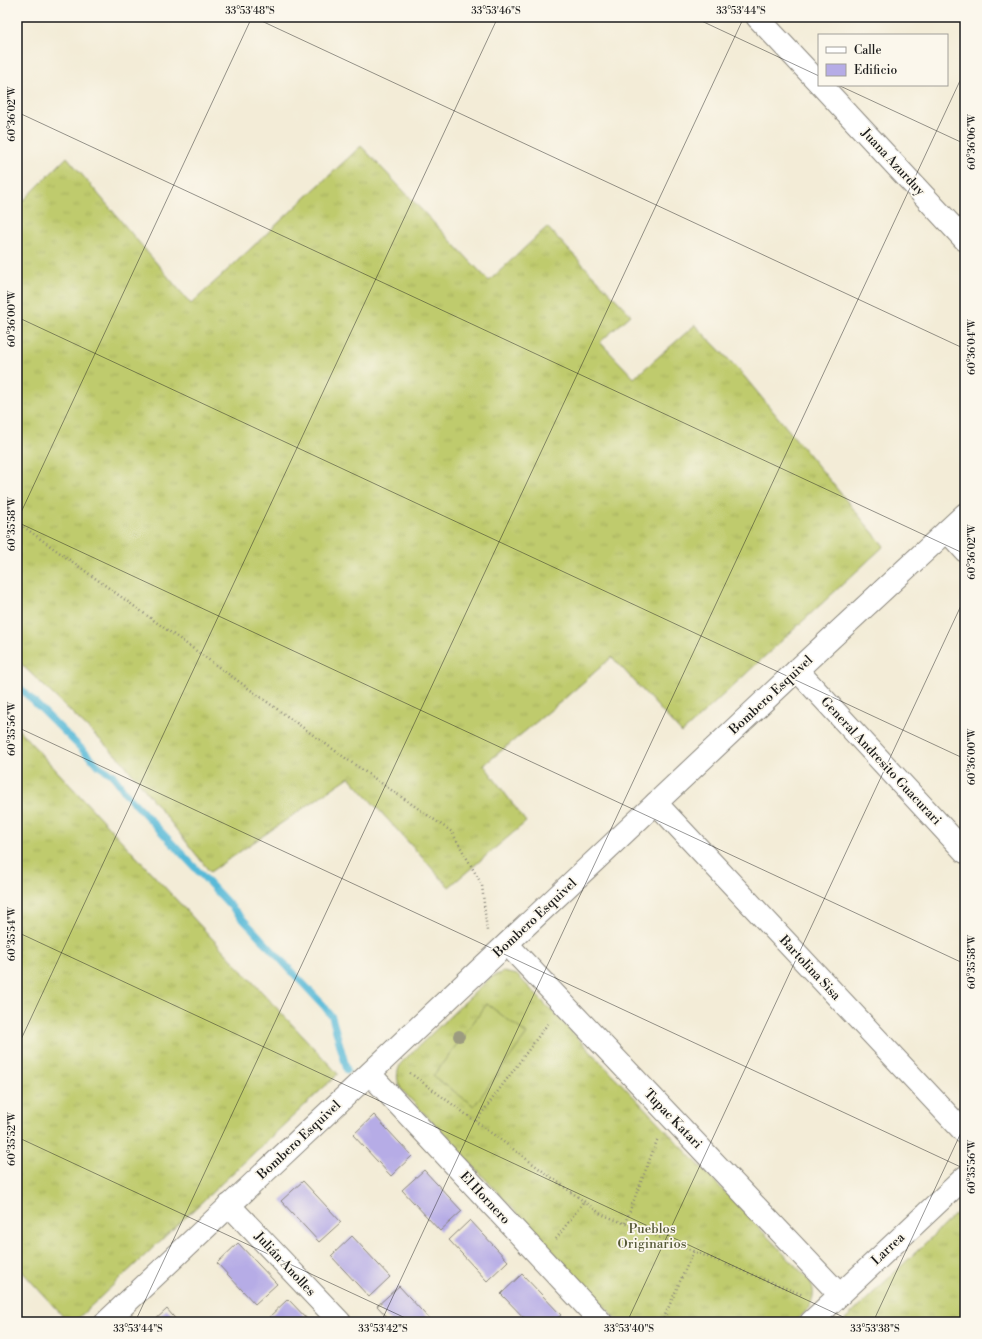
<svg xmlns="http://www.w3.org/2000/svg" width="982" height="1339" font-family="'Libre Bodoni',serif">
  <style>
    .grass { fill: url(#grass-tufts); stroke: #6e7444 }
    .pitch { fill: #bfcb6d; stroke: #6e7444 }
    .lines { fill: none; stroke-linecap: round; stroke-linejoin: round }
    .stream { stroke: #59bad8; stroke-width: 7 }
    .building { fill: #b6ace6 }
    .street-casing { stroke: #88847a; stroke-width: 24 }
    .path { stroke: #88847a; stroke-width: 2.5; stroke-dasharray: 1 3; stroke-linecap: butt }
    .street { stroke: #fff; stroke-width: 22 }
    .tree { fill: #9c9b80 }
    .ticks { fill: none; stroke: #1c1c1c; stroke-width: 1; stroke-opacity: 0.45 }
    .labels { text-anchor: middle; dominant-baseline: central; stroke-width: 3.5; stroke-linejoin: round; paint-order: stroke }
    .street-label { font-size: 13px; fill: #1c1c1c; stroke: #fbf7ec }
    .park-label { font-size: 13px; fill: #555938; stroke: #fbf7ec }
    .neatline { fill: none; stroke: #1c1c1c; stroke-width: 1.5 }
    .ticks-label { font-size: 10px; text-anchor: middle; fill: #1c1c1c }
  </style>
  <defs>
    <pattern id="grass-tufts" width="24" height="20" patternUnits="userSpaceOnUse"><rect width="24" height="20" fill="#bfcb6d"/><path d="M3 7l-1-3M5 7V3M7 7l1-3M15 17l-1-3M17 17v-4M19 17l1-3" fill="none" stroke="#a4ae5e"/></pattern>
  </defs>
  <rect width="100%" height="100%" fill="#fbf7ec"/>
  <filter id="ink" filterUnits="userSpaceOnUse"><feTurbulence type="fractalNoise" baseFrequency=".025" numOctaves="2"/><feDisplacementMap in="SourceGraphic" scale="8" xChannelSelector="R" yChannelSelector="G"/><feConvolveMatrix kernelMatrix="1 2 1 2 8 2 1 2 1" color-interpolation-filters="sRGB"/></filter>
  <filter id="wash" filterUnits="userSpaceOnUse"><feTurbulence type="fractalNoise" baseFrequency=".012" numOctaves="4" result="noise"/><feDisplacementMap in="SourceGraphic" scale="16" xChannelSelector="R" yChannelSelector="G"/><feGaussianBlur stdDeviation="0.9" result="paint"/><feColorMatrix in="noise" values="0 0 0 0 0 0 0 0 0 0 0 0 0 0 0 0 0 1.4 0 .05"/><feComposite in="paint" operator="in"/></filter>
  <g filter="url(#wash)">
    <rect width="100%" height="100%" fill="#f3ecd7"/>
    <!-- grass -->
    <g class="grass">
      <polygon points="361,146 489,281 547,227 631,315 600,342 634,378 695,325 739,370 884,546 682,733 612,657 563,700 484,765 526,822 449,887 349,777 210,872 122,761 17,660 17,207 67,157 191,304"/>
      <polygon points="17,728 338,1074 74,1322 68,1322 17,1266"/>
      <path d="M 503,972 L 517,975 L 523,981 L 809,1280 C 820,1298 808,1310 795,1322 L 619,1322 L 402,1090 C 396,1081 396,1073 401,1063 L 491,977 Z"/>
      <polygon points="965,1205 965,1322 843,1322"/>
    </g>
    <!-- pitch -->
    <polygon class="pitch" points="487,1004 527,1034 474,1106 433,1076"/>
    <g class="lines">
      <!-- stream -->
      <polyline class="stream" points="17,685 99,766 113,775 127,795 324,1006 332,1017 347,1070"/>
    </g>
    <g id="blocks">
      <!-- building -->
      <g class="building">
        <polygon points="374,1115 412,1156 391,1176 353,1135"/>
        <polygon points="424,1170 462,1211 440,1231 402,1190"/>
        <polygon points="303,1181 341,1222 319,1242 281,1201"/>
        <polygon points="470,1220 508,1261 487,1281 449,1240"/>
        <polygon points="352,1236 390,1277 369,1297 331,1256"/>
        <polygon points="238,1243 277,1284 255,1304 217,1263"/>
        <polygon points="522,1274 561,1315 553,1322 528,1322 501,1294"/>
        <polygon points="399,1286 432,1322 392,1322 377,1306"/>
        <polygon points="288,1299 310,1322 270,1322 267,1319"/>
        <polygon points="167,1309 178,1322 153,1322"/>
      </g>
    </g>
  </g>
  <g filter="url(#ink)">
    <use href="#blocks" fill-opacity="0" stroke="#88847a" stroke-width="1"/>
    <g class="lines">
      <!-- street casing -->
      <g class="street-casing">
        <g id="street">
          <polyline points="757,17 819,83"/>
          <polyline points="821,85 965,240"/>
          <polyline points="947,531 965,551"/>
          <polyline points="797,670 965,852"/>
          <polyline points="656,803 965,1133"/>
          <polyline points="507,944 839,1294"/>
          <polyline points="370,1074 601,1322"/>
          <polyline points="229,1205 340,1322"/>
          <polyline points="106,1322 797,670 965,514"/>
          <polyline points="811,1322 965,1177"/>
        </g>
      </g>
      <!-- path -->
      <g class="path">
        <polyline points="17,522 348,760 452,832 482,885 487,931"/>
        <polyline points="410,1073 601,1214 803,1295"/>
        <polyline points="476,1121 549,1022"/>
        <polyline points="625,1223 658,1138"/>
        <polyline points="556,1239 584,1201"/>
        <polyline points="662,1322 694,1250"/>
      </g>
      <!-- street -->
      <use href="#street" class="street"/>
    </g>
    <!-- trees -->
    <circle class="tree" cx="459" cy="1036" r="6"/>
  </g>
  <!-- ticks -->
  <path class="ticks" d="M 253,17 L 965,349M 693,17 L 819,76M 838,85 L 965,144M 17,112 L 965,554M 17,317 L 965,759M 17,521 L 252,17M 17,522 L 965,964M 17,727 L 965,1169M 17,932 L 854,1322M 17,1048 L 498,17M 17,1137 L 414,1322M 135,1322 L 744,17M 381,1322 L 965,70M 627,1322 L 965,597M 873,1322 L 965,1124"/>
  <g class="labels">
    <!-- street labels -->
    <g class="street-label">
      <text transform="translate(893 162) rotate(47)">Juana Azurduy</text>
      <text transform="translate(771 695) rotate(-43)">Bombero Esquivel</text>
      <text transform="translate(881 761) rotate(47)">General Andresito Guacurari</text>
      <text transform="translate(535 918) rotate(-43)">Bombero Esquivel</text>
      <text transform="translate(810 968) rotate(47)">Bartolina Sisa</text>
      <text transform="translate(673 1119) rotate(46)">Tupac Katari</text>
      <text transform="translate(299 1140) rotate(-43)">Bombero Esquivel</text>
      <text transform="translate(485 1198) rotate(47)">El Hornero</text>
      <text transform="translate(888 1249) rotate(-43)">Larrea</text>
      <text transform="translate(285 1264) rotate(47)">Julián Anolles</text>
    </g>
    <!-- park labels -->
    <g class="park-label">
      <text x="652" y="1229">Pueblos<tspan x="652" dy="15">Originarios</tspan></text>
    </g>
  </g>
  <!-- margin -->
  <rect width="982" height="1339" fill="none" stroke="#fbf7ec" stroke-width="44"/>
  <!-- legend -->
  <rect x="818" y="34" width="130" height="52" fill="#fbf7ec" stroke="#a29f99"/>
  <rect x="826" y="47" width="20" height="6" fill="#ffffff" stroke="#a29f99"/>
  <text x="854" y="54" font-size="12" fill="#1c1c1c">Calle</text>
  <rect x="826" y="64" width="20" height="12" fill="#b6ace6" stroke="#a29f99"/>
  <text x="854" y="74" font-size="12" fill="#1c1c1c">Edificio</text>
  <rect x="22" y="22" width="938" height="1295" class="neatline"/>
  <g class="ticks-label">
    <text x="250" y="14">33°53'48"S</text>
    <text x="496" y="14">33°53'46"S</text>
    <text x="741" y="14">33°53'44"S</text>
    <text transform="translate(11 114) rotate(-90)" y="4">60°36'02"W</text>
    <text transform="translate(971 142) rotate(-90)" y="4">60°36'06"W</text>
    <text transform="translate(11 319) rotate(-90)" y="4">60°36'00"W</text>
    <text transform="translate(971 347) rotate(-90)" y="4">60°36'04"W</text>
    <text transform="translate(11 524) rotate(-90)" y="4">60°35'58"W</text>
    <text transform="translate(971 552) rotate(-90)" y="4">60°36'02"W</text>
    <text transform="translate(11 729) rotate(-90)" y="4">60°35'56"W</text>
    <text transform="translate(971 757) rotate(-90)" y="4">60°36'00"W</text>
    <text transform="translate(11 934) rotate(-90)" y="4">60°35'54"W</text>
    <text transform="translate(971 962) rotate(-90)" y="4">60°35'58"W</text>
    <text transform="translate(11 1139) rotate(-90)" y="4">60°35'52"W</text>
    <text transform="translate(971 1167) rotate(-90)" y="4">60°35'56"W</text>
    <text x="138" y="1332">33°53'44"S</text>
    <text x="383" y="1332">33°53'42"S</text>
    <text x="629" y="1332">33°53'40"S</text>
    <text x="875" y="1332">33°53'38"S</text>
  </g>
</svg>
